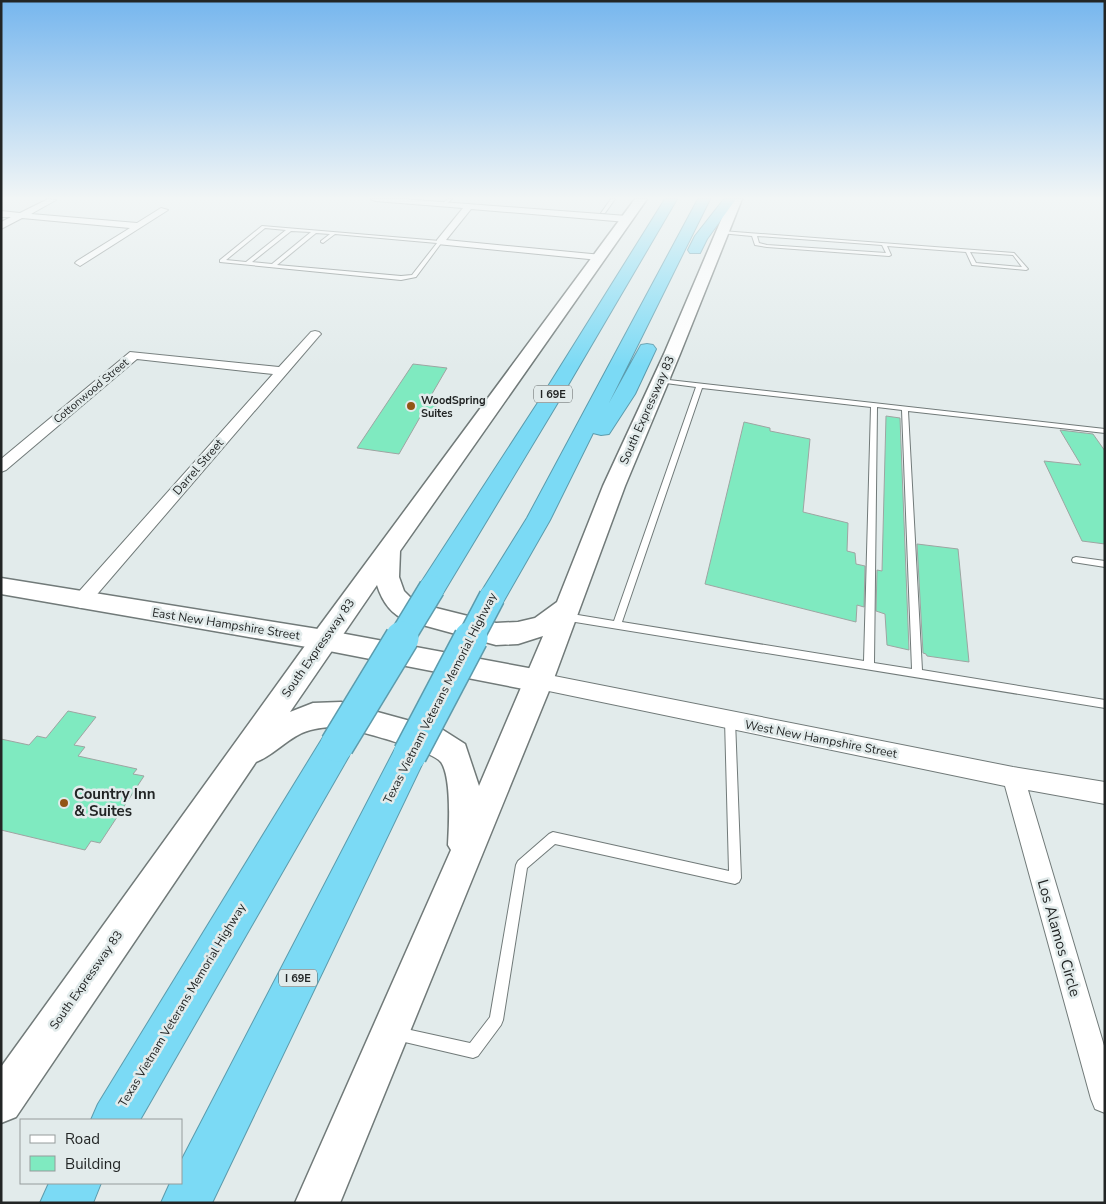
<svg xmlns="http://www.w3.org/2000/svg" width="1106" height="1204" font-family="'Nunito Sans',sans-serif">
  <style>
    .building { fill: #7feac0; stroke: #9ea5a2 }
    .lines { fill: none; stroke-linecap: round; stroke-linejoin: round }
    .service-casing { stroke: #717a79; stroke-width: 2 }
    .minor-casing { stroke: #717a79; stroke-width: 2 }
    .tertiary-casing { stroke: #717a79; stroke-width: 3 }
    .secondary-casing { stroke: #717a79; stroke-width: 3 }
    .motorway-casing { stroke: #5c9bac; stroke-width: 2 }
    .service { fill: #fff; fill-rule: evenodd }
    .minor { fill: #fff; fill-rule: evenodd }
    .tertiary { fill: #fff; fill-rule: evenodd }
    .secondary { fill: #fff; fill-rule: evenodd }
    .motorway { fill: #7bdaf5; fill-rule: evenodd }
    .motorway-bridge-far1-casing { stroke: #5c9bac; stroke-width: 28; stroke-linecap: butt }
    .motorway-bridge-casing { stroke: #5c9bac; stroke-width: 36; stroke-linecap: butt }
    .motorway-bridge-far1 { stroke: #7bdaf5; stroke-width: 25 }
    .motorway-bridge { stroke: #7bdaf5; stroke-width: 33 }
    .poi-dot { fill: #925616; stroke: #e2ebeb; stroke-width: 2 }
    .labels { text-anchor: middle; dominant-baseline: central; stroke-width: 5; stroke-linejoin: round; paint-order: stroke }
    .far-street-label { font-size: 11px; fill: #222525; stroke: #e2ebeb }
    .shield { fill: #e2ebeb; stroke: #5c6060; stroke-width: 1 }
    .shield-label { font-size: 11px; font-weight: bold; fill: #222525 }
    .far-poi-label { font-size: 11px; font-weight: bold; fill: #222525; stroke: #e2ebeb; text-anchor: start }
    .street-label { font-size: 12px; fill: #222525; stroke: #e2ebeb }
    .near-poi-label { font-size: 15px; font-weight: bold; fill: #222525; stroke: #e2ebeb; text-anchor: start }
    .near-street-label { font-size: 15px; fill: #222525; stroke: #e2ebeb }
  </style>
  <rect width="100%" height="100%" fill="#e2ebeb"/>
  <!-- building -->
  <g class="building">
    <polygon points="413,364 447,368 429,399 440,400 432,413 423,412 399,454 357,448"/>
    <polygon points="886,416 900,418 909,650 887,645 885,614 876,611 877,570 882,571"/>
    <polygon points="744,422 770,428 770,431 810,439 803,512 848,523 847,551 855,553 856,564 865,566 864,607 857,605 856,622 705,584"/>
    <polygon points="1060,430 1093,434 1105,451 1105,544 1082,541 1044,461 1081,465"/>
    <polygon points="917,544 958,549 969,662 927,656 926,654 923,653"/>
    <polygon points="68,711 96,717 74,745 85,747 78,756 137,769 133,774 144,776 100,843 91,841 85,850 1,830 1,739 29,745 37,736 46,738"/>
  </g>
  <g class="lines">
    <!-- service casing -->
    <g class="service-casing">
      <g id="service">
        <polygon points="448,199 452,199 445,205 443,205 443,203"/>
        <polygon points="611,199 615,199 605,213 601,213"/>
        <path d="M 262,226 L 440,241 L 442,242 L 416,277 L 401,280 L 220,262 L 220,260 ZM 265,228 L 286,230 L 246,262 L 226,260 ZM 291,231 L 311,232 L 272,264 L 252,262 ZM 316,233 L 330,234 L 321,241 L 321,242 L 323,243 L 335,234 L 437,243 L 412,275 L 401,276 L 277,265 Z"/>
        <path d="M 722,231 L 1014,253 L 1028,269 L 1026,270 L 972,265 L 966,252 L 887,246 L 891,255 L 889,256 L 767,247 L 755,245 L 752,236 L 720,233 ZM 757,236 L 882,245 L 886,253 L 767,245 L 759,243 ZM 970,252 L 1013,255 L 1022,267 L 976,263 Z"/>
        <path d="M 660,379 L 1105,429 L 1105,433 L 908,411 L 922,670 L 1105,700 L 1105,708 L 563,620 L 562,617 L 563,614 L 566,613 L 614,621 L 696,387 L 658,382 L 658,380 ZM 702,388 L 871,407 L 864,661 L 622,622 ZM 877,407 L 902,410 L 912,669 L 874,663 Z"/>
        <polygon points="1076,557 1105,561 1105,567 1073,562 1072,560 1073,558"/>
        <polygon points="730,715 734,717 735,720 741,878 739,882 735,884 555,844 527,868 503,1020 501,1025 478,1056 473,1058 392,1039 390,1034 392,1029 397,1027 470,1043 490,1017 516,865 518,861 549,834 553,832 729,871 725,720 726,717"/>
      </g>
    </g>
    <!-- minor casing -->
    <g class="minor-casing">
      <g id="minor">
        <polygon points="48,199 56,200 31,214 137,223 161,208 168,210 80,266 75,263 77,261 130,228 22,218 1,229 1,222 11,217 1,217 1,211 20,213"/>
        <polygon points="371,199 402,199 627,216 631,219 627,222 471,209 446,240 602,255 602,259 599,260 437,244 437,240 463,208 375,201"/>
        <polygon points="315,331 319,332 321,334 319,336 87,606 81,608 75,606 72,601 75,596 273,374 137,359 6,470 1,472 1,459 130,352 279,367 311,332"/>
        <polygon points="539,673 1013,767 1105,782 1105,804 1028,790 1105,1049 1105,1113 1095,1109 1091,1099 1005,786 539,689 532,687 529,681 532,675"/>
      </g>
    </g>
    <!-- tertiary casing -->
    <g class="tertiary-casing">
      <polygon id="tertiary" points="1,578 324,630 539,670 548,673 551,681 548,689 539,692 324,650 1,594"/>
    </g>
    <!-- secondary casing -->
    <g class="secondary-casing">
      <path id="secondary" d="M 635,199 L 647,199 L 400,551 L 399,577 L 404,591 L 416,603 L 496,623 L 518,622 L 535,618 L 557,602 L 603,486 L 664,354 L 730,199 L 742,199 L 680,354 L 625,486 L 553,681 L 340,1203 L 295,1203 L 451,850 L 448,845 C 449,826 452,778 441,762 C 433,751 358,730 341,728 C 334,727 323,727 315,729 C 291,733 277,754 256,762 L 16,1117 L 1,1123 L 1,1067 L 315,632 ZM 377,585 C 382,601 391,615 408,621 L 496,645 L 518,644 L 543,636 L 479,786 L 465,744 L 443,730 L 341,702 L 313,703 L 290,712 Z"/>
    </g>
    <!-- motorway casing -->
    <g class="motorway-casing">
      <g id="motorway">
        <polygon points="665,199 677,199 557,404 442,595 432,598 422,595 419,588 422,581 537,404"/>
        <polygon points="698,199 710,199 609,403 641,345 647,344 653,345 656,349 635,394 609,434 601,435 593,433 550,520 502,604 492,608 482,604 478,597 527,518"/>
        <polygon points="724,199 736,199 707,239 700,253 690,253 688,250 695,236"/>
        <polygon points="337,730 349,734 353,745 349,756 140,1120 91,1120 98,1104 325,734"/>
        <polygon points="410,739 422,743 427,754 212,1203 161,1203 170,1183 181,1183 181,1161 398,743"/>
        <polygon points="49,1183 101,1183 93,1203 40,1203"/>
      </g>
    </g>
    <!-- service -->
    <use href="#service" class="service"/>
    <!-- minor -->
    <use href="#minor" class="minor"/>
    <!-- tertiary -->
    <use href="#tertiary" class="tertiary"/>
    <!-- secondary -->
    <use href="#secondary" class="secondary"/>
    <!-- motorway -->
    <use href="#motorway" class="motorway"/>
    <!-- motorway-bridge-far1 casing -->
    <g class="motorway-bridge-far1-casing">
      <g id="motorway-bridge-far1">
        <polyline points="401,639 432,588"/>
        <polyline points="470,639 492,597"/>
      </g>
    </g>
    <!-- motorway-bridge casing -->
    <g class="motorway-bridge-casing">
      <g id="motorway-bridge">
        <polyline points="337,745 402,638"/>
        <polyline points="410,754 471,638"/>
      </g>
    </g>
    <!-- motorway-bridge-far1 -->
    <use href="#motorway-bridge-far1" class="motorway-bridge-far1"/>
    <!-- motorway-bridge -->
    <use href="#motorway-bridge" class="motorway-bridge"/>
  </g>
  <!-- sky -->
  <linearGradient id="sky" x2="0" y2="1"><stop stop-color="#76b6ee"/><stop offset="0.54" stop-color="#f2f6f6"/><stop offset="1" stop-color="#f2f6f6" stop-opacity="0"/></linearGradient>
  <rect width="1106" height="367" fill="url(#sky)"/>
  <!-- markers -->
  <g class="poi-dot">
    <circle cx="411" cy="406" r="5"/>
    <circle cx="64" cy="803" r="5"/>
  </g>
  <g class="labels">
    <!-- far-street labels -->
    <g class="far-street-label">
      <text transform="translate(91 391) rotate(-40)">Cottonwood Street</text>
    </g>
    <!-- shield labels -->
    <g class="shield">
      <rect x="534" y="385.5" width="38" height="17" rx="4"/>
      <rect x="279" y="969.5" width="38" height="17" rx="4"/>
    </g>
    <g class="shield-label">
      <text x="553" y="394">I 69E</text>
      <text x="298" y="978">I 69E</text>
    </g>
    <!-- far-poi labels -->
    <g class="far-poi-label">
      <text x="421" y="400">WoodSpring<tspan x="421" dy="13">Suites</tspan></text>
    </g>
    <!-- street labels -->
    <g class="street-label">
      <text transform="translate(647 410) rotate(-66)">South Expressway 83</text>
      <text transform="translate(198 467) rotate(-49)">Darrel Street</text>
      <text transform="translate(226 624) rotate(9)">East New Hampshire Street</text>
      <text transform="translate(318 648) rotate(-55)">South Expressway 83</text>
      <text transform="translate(440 698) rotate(-63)">Texas Vietnam Veterans Memorial Highway</text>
      <text transform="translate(821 739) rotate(11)">West New Hampshire Street</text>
      <text transform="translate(86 980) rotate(-55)">South Expressway 83</text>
      <text transform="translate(182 1005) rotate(-59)">Texas Vietnam Veterans Memorial Highway</text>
    </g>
    <!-- near-poi labels -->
    <g class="near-poi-label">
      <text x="74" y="794">Country Inn<tspan x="74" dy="17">&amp; Suites</tspan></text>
    </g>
    <!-- near-street labels -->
    <g class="near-street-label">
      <text transform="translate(1059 938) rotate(74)">Los Alamos Circle</text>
    </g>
  </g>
  <!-- border -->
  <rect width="1106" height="1204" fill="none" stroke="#222525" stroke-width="5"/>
  <!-- legend -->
  <rect x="20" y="1119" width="162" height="65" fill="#e2ebeb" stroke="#959c9c"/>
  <rect x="30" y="1135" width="25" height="8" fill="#ffffff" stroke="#959c9c"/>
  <text x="65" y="1144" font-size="15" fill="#222525">Road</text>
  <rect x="30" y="1156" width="25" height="15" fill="#7feac0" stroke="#959c9c"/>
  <text x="65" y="1169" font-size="15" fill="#222525">Building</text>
</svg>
